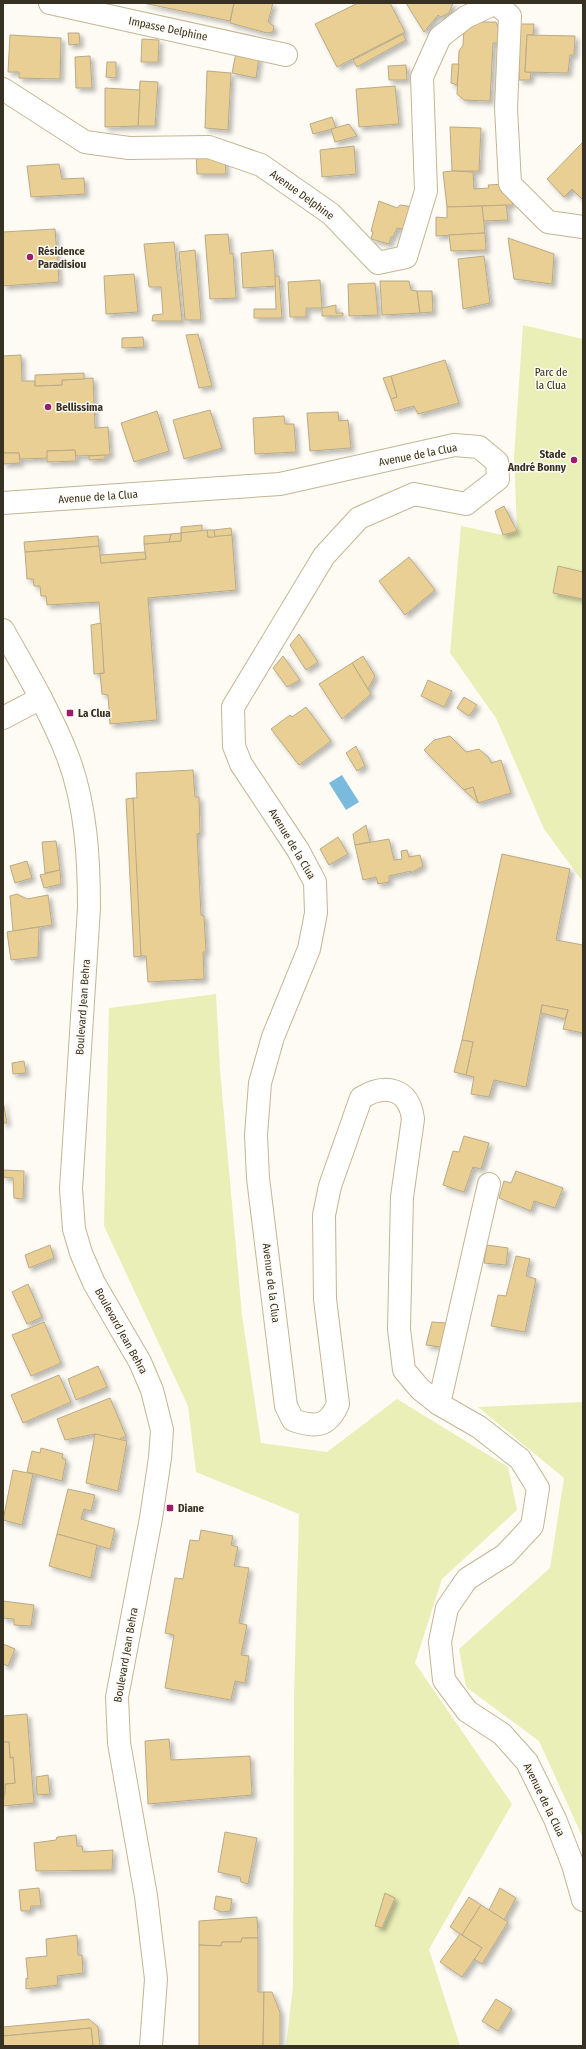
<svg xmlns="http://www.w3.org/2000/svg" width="586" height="2049" font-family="'Fira Sans Condensed',sans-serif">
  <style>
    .green { fill: #e9efb7 }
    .water { fill: #7abbdd }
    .building { fill: #e9cf93; stroke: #b9aa88; filter: url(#shadow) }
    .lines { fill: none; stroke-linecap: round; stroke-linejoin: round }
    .minor-casing { stroke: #c4b593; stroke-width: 24 }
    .minor { stroke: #fff; stroke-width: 22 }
    .poi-dot { fill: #9e1a6a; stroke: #fefbf4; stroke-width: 1.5 }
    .labels { text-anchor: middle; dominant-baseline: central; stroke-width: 3; stroke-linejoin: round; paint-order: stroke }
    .street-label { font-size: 11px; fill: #373123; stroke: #fefbf4 }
    .poi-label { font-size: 11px; font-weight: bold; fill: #373123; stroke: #fefbf4; text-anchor: start }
    .park-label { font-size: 11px; fill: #2b2d11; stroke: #fefbf4 }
  </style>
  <defs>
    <filter id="shadow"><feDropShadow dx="3.5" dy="3.5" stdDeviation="2" flood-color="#0004"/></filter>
  </defs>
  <rect width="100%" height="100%" fill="#fefbf4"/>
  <!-- green -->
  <g class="green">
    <polygon points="523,325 583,339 583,882 544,829 496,718 450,653 461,526 503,535 517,530 514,457"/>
    <polygon points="216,994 220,1070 242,1315 261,1443 327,1452 397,1399 508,1467 517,1510 442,1579 415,1663 512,1804 429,1949 460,2046 286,2046 293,1986 294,1698 299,1514 196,1472 188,1406 104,1226 109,1008"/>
    <polygon points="583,1402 583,1838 539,1741 466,1687 459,1649 550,1568 564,1478 478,1407"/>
  </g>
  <!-- water -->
  <polygon class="water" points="342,775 359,802 346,810 329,783"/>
  <!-- building -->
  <g class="building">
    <polygon points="143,3 234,3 230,21"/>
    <polygon points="234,3 273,3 268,22 274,26 273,32 267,33 230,23"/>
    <polygon points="358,3 390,3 405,32 337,67 315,24"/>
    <polygon points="406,3 453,3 449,13 441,17 438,15 424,32"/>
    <polygon points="479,22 496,22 501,36 501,43 493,43 490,101 464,100 457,94 459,51 463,45 464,30"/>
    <polygon points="520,24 534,24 533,35 527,35 525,72 531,72 530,80 519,80"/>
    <polygon points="68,33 79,33 80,44 69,45"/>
    <polygon points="403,34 406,40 357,67 353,60"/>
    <polygon points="10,35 61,38 60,79 19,78 19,72 8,72"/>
    <polygon points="527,35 575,36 574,55 570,55 568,73 525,72"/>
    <polygon points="142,39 159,40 158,62 141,62"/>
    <polygon points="236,53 259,57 256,78 232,73"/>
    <polygon points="90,56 92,88 76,88 75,57"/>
    <polygon points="107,62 116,62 116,78 106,77"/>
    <polygon points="452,64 459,64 457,85 451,83"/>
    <polygon points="406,65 407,80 389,80 388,66"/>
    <polygon points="207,71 231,73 228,130 205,128"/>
    <polygon points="140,81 158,82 155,126 138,126"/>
    <polygon points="395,86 399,124 359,127 356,89"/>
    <polygon points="105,88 140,90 138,126 105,127"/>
    <polygon points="332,117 336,128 313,134 310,124"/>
    <polygon points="349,124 357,136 335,142 331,129"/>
    <polygon points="450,127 481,128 479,171 452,171"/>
    <polygon points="583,142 583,200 572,189 564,197 547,179"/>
    <polygon points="354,146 356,174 322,177 320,150"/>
    <polygon points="196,152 225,158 226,174 197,174"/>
    <polygon points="59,164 62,179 84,178 85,194 31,197 27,166"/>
    <polygon points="452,171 473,172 474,189 489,188 488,185 505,184 513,205 447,207 443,172"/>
    <polygon points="379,201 397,208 400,205 414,207 409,230 397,228 393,237 391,237 389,244 371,239 373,232 371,231"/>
    <polygon points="506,205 508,220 483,221 482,206"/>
    <polygon points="482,206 485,233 436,236 436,217 447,218 447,207"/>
    <polygon points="55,229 59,282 3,286 3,232"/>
    <polygon points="485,233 486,250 451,251 449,235"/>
    <polygon points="228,234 230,254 233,253 236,298 210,299 205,235"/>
    <polygon points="508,238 554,254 552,284 514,279"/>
    <polygon points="174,242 182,321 152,321 153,315 163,314 161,287 149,287 144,244"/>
    <polygon points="195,250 201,320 185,320 179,252"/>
    <polygon points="273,250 276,286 243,288 241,253"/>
    <polygon points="484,256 490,303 463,309 458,259"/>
    <polygon points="134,274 138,312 106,314 104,276"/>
    <polygon points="275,276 279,276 282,318 254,318 254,309 276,309"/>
    <polygon points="320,280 322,308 306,308 306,317 290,317 288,282"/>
    <polygon points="380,281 409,281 411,290 417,291 420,313 382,315"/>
    <polygon points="375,283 378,315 349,316 348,284"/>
    <polygon points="417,291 432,291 433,312 420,313"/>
    <polygon points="336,305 336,313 343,313 343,316 322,316 322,308"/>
    <polygon points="198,334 212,386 199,388 186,335"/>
    <polygon points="143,337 144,347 122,348 122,338"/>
    <polygon points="21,355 22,381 35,381 35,386 62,385 62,380 93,378 95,428 108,427 110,455 76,456 75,450 47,451 48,458 20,459 19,453 3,453 3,356"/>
    <polygon points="445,360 459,403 418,414 414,406 395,411 391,399 397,397 391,376"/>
    <polygon points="84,373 84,379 62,380 62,385 35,386 35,375"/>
    <polygon points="391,376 397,397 391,399 383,378"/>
    <polygon points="210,410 222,448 184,459 173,420"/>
    <polygon points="157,411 169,451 134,462 121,423"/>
    <polygon points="338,412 339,421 348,420 351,448 310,451 307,413"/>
    <polygon points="284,416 285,424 294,424 296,452 255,454 253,418"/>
    <polygon points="75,450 76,461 47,462 47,451"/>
    <polygon points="3,453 19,453 20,463 3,464"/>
    <polygon points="105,455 105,459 89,460 89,456"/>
    <polygon points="504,506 517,531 503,535 495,511"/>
    <polygon points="202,525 202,531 181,533 181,527"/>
    <polygon points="231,528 232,535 215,537 214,530"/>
    <polygon points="207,530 208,537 232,535 236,590 148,598 157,720 110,724 108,695 102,694 100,674 104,673 99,602 47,605 46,596 41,596 40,586 34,586 33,579 27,579 25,552 99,546 101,563 146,559 144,544 181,541 181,533"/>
    <polygon points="207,530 214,530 215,537 208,537"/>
    <polygon points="181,533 181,541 169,542 171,534"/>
    <polygon points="171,534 169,542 144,544 144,536"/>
    <polygon points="98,536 99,546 25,552 24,542"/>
    <polygon points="145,552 146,559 101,563 100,555"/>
    <polygon points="409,557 435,590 405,615 379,581"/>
    <polygon points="558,566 583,572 583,599 553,593"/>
    <polygon points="101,623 104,673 94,674 91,625"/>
    <polygon points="299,634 318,662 306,670 290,645"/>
    <polygon points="283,656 300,680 287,687 273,668"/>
    <polygon points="363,656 375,676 368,689 352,663"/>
    <polygon points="352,663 371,694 342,719 319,684"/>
    <polygon points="428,680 452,691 444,707 421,696"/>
    <polygon points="464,697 477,705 469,716 457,708"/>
    <polygon points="306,707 331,741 299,765 271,729 290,715 292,717"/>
    <polygon points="450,736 466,752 479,749 489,758 491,763 501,760 511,793 478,803 473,787 464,790 424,750 434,740"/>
    <polygon points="356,746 365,766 357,771 346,753"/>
    <polygon points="193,770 195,797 199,797 200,833 197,834 201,915 204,916 206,952 203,952 204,979 148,982 146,956 141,956 138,910 133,817 133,798 137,798 136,773"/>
    <polygon points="473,787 478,803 464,790"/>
    <polygon points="133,798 141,956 134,957 126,799"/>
    <polygon points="366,825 370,842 355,845 353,834"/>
    <polygon points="338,837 348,854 329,865 320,849"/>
    <polygon points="389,839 394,860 402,859 401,851 407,850 409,857 420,855 423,866 411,873 411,871 389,876 389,882 378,884 376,877 363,880 355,845"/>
    <polygon points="56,841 60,870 45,873 42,842"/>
    <polygon points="502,854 570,869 556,940 583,945 583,1033 563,1029 568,1010 542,1005 526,1087 494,1080 489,1097 471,1094 474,1077 466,1075 473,1042 462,1040"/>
    <polygon points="27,861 32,878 15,883 10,866"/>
    <polygon points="60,870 61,884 44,888 40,875"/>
    <polygon points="17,894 27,899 48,895 52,925 13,931 10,896"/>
    <polygon points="39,927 38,957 11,960 7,932"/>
    <polygon points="542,1005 568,1010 565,1019 541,1013"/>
    <polygon points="462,1040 473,1042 466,1075 454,1072"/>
    <polygon points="24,1061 26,1073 13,1074 12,1063"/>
    <polygon points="3,1101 7,1123 3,1123"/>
    <polygon points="464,1136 489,1143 481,1169 473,1167 464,1192 443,1185 453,1151 459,1152"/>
    <polygon points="3,1170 24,1171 23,1199 14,1198 13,1178 3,1177"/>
    <polygon points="516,1171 563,1188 555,1208 534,1201 531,1211 499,1198 504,1181 511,1183"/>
    <polygon points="50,1245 54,1258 29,1268 25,1255"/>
    <polygon points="487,1245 508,1248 506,1265 484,1263"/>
    <polygon points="516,1256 530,1259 526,1276 536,1279 525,1332 491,1326 498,1295 506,1296"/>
    <polygon points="28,1284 42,1317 27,1324 12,1292"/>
    <polygon points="44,1322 61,1363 31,1376 12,1335"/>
    <polygon points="432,1322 446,1323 441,1347 426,1345"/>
    <polygon points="98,1366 107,1387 76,1400 68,1379"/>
    <polygon points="59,1375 71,1402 23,1423 11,1395"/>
    <polygon points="110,1398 126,1436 118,1440 95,1434 65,1440 57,1419"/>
    <polygon points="95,1434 127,1441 118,1491 86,1483"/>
    <polygon points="41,1448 63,1454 62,1458 66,1460 62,1481 27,1472 32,1451 40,1453"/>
    <polygon points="13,1470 33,1474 22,1525 3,1520"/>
    <polygon points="68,1489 95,1495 91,1511 84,1509 81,1519 115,1529 110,1549 57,1534"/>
    <polygon points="201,1530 233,1536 231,1545 238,1547 234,1566 249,1568 239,1623 247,1625 241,1655 249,1656 245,1683 235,1681 231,1700 165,1688 174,1635 165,1633 175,1578 183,1579 190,1540 199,1541"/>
    <polygon points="57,1534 97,1545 91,1578 49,1566"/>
    <polygon points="3,1601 34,1605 31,1626 14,1625 14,1619 3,1618"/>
    <polygon points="3,1644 15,1649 8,1666 3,1664"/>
    <polygon points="27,1714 34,1803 3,1806 5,1784 15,1783 13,1757 10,1758 9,1742 3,1742 3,1716"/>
    <polygon points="169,1739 171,1760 250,1756 252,1795 148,1804 145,1741"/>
    <polygon points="3,1742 9,1742 10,1758 13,1757 15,1783 5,1784 5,1794 3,1794"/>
    <polygon points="48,1775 50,1794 37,1795 36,1777"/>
    <polygon points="225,1832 257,1838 248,1884 241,1882 240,1877 218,1872"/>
    <polygon points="76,1835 77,1846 82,1846 83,1852 113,1850 112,1870 36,1871 34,1843 56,1840 57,1837"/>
    <polygon points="39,1888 41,1906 31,1906 30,1911 21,1911 19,1890"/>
    <polygon points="500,1888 516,1898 504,1920 489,1910"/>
    <polygon points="385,1893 395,1898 382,1928 375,1926"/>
    <polygon points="216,1896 232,1899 230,1911 222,1912 214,1909"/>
    <polygon points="469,1897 481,1905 462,1935 450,1927"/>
    <polygon points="481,1905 508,1922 482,1964 474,1959 482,1948 462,1935"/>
    <polygon points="257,1917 258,1938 242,1938 241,1942 222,1942 221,1946 199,1945 199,1921"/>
    <polygon points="460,1934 482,1948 462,1977 440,1962"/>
    <polygon points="77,1935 78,1955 82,1955 83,1973 57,1976 58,1985 26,1989 26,1978 28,1979 26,1958 47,1956 46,1939"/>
    <polygon points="242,1938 258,1938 258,1992 264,1992 263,2046 199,2046 199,1945 221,1946 222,1942 241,1942"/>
    <polygon points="264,1992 272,1992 280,2012 280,2046 263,2046"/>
    <polygon points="496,1999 512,2009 498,2031 482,2021"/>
    <polygon points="89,2019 98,2027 100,2046 93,2046 91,2028 3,2036 3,2027"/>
    <polygon points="91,2028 93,2046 3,2046 3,2036"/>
  </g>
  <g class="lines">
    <!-- minor casing -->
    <g class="minor-casing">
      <g id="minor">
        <polyline points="50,3 286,55"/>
        <polyline points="496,3 510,16 506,108 510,184 548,222 583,227"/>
        <polyline points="3,89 85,142 129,148 209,147 261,165 331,214 378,263 406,257 426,191 422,77 440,37 466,17 496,3"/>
        <path d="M 3,503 L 280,484 L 454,445 L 479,447 L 497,462 L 498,479 L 466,504 L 414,494 L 359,518 L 324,556 L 233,707 L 234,746 L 241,764 L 298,850 L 315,882 L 316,913 L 309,949 L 273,1037 L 260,1083 L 256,1135 L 258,1178 L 286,1406 L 293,1420 C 316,1428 328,1427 338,1404 L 325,1299 L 324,1215 L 330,1186 L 361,1098 C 385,1083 409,1088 413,1119 L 402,1197 L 399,1329 L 404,1370 L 420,1389 L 439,1404 L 479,1427 L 520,1459 L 538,1488 L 532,1526 L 505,1555 L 467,1579 L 447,1608 L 440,1642 L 444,1680 L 467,1711 L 502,1734 L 527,1762 L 555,1819 L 573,1865 L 583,1900"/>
        <path d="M 3,630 C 26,671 51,713 68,757 C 86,805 89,858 89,908 L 71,1189 L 74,1229 L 81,1253 L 94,1283 L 140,1362 L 152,1390 L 162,1430 L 160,1458 L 151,1518 L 117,1697 L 119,1743 L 146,1896 L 156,1979 L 151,2046"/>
        <polyline points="3,718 41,698"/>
        <polyline points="439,1404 489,1184"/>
      </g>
    </g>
    <!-- minor -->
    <use href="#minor" class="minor"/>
  </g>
  <!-- markers -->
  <g class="poi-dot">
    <circle cx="30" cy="257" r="4"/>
    <circle cx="48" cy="407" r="4"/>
    <circle cx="574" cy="460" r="4"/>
    <rect x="66" y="709" width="8" height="8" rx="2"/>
    <rect x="166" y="1504" width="8" height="8" rx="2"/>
  </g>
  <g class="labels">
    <!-- street labels -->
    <g class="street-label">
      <text transform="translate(168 29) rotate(12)">Impasse Delphine</text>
      <text transform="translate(302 195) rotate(36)">Avenue Delphine</text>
      <text transform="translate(418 455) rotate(-11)">Avenue de la Clua</text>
      <text transform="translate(98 497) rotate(-4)">Avenue de la Clua</text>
      <text transform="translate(292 844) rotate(59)">Avenue de la Clua</text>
      <text transform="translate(83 1007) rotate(-86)">Boulevard Jean Behra</text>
      <text transform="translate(271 1283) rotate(83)">Avenue de la Clua</text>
      <text transform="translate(121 1331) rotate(61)">Boulevard Jean Behra</text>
      <text transform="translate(126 1655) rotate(-80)">Boulevard Jean Behra</text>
      <text transform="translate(544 1800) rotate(64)">Avenue de la Clua</text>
    </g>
    <!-- poi labels -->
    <g class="poi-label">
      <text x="38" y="251">Résidence<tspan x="38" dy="13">Paradisiou</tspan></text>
      <text x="56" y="407">Bellissima</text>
      <text x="566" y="454" text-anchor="end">Stade<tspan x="566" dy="13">André Bonny</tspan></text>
      <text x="78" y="713">La Clua</text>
      <text x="178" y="1508">Diane</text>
    </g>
    <!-- park labels -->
    <g class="park-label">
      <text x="551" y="372">Parc de<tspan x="551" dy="13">la Clua</tspan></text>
    </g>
  </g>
  <!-- border -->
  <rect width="586" height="2049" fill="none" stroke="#373123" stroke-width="8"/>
</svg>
